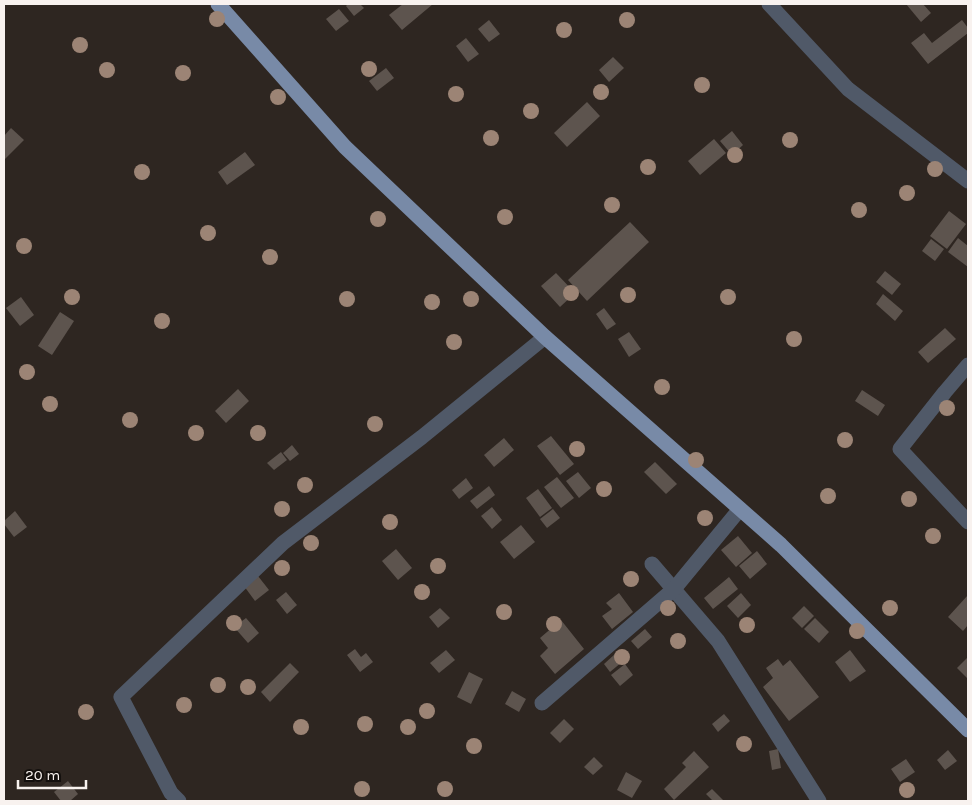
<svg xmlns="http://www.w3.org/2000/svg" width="972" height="805" font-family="Karla,sans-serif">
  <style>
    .building { fill: #5d544e }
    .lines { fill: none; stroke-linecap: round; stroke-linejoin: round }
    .street { stroke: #505968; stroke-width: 15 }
    .primary { stroke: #788aa7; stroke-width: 15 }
    .tree { fill: #9c8475 }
  </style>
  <rect width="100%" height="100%" fill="#2e2621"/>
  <!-- building -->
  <g class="building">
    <polygon points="348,4 360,4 364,8 354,16 346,6"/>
    <polygon points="403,4 433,4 402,30 389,15"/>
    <polygon points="906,4 923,4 931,13 921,22"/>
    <polygon points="339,9 349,21 336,31 326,19"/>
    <polygon points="489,20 500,34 489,42 478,29"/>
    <polygon points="962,20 968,28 968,33 928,64 911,43 924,33 932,43"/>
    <polygon points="466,38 479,54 468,62 456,46"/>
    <polygon points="613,57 624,68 609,82 599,70"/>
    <polygon points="386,68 394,78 377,91 369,81"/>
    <polygon points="587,102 600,116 567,147 554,133"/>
    <polygon points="11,128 24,140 4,160 4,136"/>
    <polygon points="732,131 743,145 732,155 720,141"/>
    <polygon points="714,139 726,153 700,175 688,161"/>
    <polygon points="245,152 255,165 227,185 218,172"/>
    <polygon points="949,211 966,224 947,249 930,236"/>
    <polygon points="630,222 649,242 587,301 568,280"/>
    <polygon points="958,238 968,246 968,267 948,252"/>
    <polygon points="931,239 944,249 935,261 922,251"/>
    <polygon points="885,271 901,284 892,295 876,282"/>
    <polygon points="556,273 575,293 560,307 541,286"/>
    <polygon points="883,294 903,311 895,321 876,304"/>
    <polygon points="21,297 34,315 20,326 6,308"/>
    <polygon points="604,308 616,324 607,330 596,314"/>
    <polygon points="60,312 74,321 52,355 38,346"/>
    <polygon points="945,328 956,339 928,363 918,352"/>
    <polygon points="629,332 641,349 629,357 618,339"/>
    <polygon points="238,389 249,401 226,423 215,411"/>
    <polygon points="862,390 885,405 878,416 855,401"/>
    <polygon points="551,436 574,464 560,475 537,446"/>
    <polygon points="504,438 514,450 494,467 484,455"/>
    <polygon points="292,445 299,454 290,461 283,453"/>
    <polygon points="281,452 287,460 274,470 267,463"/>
    <polygon points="655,462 677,484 666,494 644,472"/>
    <polygon points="578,472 591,488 579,498 566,481"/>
    <polygon points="557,477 574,498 561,508 544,487"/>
    <polygon points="466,478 473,488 459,499 452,490"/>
    <polygon points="489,486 495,495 477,509 470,501"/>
    <polygon points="538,489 552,508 540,517 526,498"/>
    <polygon points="492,507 502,520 492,529 481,516"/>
    <polygon points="553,509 560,518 547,528 540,519"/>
    <polygon points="15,511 27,527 14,537 4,524 4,521"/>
    <polygon points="521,525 535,542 514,559 500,542"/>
    <polygon points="738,536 752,553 736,567 721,550"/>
    <polygon points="396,549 412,568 398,580 382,561"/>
    <polygon points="757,551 767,564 750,579 739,566"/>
    <polygon points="258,576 269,590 255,601 244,586"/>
    <polygon points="729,577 738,589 713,609 704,598"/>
    <polygon points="286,592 297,605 287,614 276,600"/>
    <polygon points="619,593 633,612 612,629 602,616 612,609 606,603"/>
    <polygon points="741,593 751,605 738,618 727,606"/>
    <polygon points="968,595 968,625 963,631 948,617"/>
    <polygon points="804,606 814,616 802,628 792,618"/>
    <polygon points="440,608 450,618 438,628 429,617"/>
    <polygon points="246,618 259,633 248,643 234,627"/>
    <polygon points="815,618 829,632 819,643 804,629"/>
    <polygon points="561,620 584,649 555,674 540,656 548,648 540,638"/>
    <polygon points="645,629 652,637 638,649 631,641"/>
    <polygon points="355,649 361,657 366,653 373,662 360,672 347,655"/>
    <polygon points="446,650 455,660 439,673 430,663"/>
    <polygon points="850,650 866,671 850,682 835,662"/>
    <polygon points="615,654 622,662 610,672 604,664"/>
    <polygon points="968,657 968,679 957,668"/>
    <polygon points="778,659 783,666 790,660 819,697 789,721 763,687 773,678 766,668"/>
    <polygon points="290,663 299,672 270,702 261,692"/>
    <polygon points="625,664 633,675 620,686 611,675"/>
    <polygon points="469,672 483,679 471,704 457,697"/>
    <polygon points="512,691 526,699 519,712 505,704"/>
    <polygon points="724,714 730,721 718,732 712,724"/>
    <polygon points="564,719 574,729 560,743 550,733"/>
    <polygon points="778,749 781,768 772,770 769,751"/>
    <polygon points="948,750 957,761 945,770 937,760"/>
    <polygon points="694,751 709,767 674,800 664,789 686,767 682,763"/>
    <polygon points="594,757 603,766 593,775 584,767"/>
    <polygon points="906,759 915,772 900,782 891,769"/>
    <polygon points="626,772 642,781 632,798 617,790"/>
    <polygon points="68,781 78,794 70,801 61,801 54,792"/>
    <polygon points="712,789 724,801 713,801 706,794"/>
  </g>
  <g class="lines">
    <!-- street -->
    <g class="street">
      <polyline points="769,4 848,89 968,181"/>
      <polyline points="968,365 945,392 900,449 968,522"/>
      <polyline points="652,564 718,641 819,801"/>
      <polyline points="542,703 674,589 740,509"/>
      <polyline points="179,801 171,793 121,697 283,543 422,437 545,337"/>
    </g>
    <!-- primary -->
    <polyline class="primary" points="218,4 345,147 545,337 781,545 968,730"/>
  </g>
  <!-- trees -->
  <g class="tree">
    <circle cx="217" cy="19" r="8"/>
    <circle cx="627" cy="20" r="8"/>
    <circle cx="564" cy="30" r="8"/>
    <circle cx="80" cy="45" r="8"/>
    <circle cx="369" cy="69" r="8"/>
    <circle cx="107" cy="70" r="8"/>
    <circle cx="183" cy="73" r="8"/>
    <circle cx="702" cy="85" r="8"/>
    <circle cx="601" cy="92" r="8"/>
    <circle cx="456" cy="94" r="8"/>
    <circle cx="278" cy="97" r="8"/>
    <circle cx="531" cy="111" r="8"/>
    <circle cx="491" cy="138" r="8"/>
    <circle cx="790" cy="140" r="8"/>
    <circle cx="735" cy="155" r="8"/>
    <circle cx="648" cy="167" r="8"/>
    <circle cx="935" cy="169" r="8"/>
    <circle cx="142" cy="172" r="8"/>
    <circle cx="907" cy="193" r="8"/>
    <circle cx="612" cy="205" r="8"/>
    <circle cx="859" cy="210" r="8"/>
    <circle cx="505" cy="217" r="8"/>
    <circle cx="378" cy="219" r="8"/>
    <circle cx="208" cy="233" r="8"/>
    <circle cx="24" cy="246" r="8"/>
    <circle cx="270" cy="257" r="8"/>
    <circle cx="571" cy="293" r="8"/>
    <circle cx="628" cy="295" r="8"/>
    <circle cx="72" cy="297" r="8"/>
    <circle cx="728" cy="297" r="8"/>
    <circle cx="347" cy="299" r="8"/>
    <circle cx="471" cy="299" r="8"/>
    <circle cx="432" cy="302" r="8"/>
    <circle cx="162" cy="321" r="8"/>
    <circle cx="794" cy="339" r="8"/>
    <circle cx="454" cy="342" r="8"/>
    <circle cx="27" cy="372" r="8"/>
    <circle cx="662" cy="387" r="8"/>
    <circle cx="50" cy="404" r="8"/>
    <circle cx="947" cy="408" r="8"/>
    <circle cx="130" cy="420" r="8"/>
    <circle cx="375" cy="424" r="8"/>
    <circle cx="196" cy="433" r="8"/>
    <circle cx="258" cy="433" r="8"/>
    <circle cx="845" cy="440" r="8"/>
    <circle cx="577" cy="449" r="8"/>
    <circle cx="696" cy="460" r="8"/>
    <circle cx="305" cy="485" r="8"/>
    <circle cx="604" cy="489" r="8"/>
    <circle cx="828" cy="496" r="8"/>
    <circle cx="909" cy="499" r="8"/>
    <circle cx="282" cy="509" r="8"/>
    <circle cx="705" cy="518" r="8"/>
    <circle cx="390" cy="522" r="8"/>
    <circle cx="933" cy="536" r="8"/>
    <circle cx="311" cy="543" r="8"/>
    <circle cx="438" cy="566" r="8"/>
    <circle cx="282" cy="568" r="8"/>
    <circle cx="631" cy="579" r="8"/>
    <circle cx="422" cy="592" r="8"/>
    <circle cx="668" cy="608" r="8"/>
    <circle cx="890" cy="608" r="8"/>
    <circle cx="504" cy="612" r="8"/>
    <circle cx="234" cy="623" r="8"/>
    <circle cx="554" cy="624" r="8"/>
    <circle cx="747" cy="625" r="8"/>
    <circle cx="857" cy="631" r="8"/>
    <circle cx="678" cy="641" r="8"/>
    <circle cx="622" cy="657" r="8"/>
    <circle cx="218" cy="685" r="8"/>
    <circle cx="248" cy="687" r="8"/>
    <circle cx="184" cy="705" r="8"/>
    <circle cx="427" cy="711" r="8"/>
    <circle cx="86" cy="712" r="8"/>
    <circle cx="365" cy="724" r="8"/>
    <circle cx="301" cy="727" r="8"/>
    <circle cx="408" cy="727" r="8"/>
    <circle cx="744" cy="744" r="8"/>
    <circle cx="474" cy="746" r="8"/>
    <circle cx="362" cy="789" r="8"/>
    <circle cx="445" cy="789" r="8"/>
    <circle cx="907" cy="790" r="8"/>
  </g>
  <!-- border -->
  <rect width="972" height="805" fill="none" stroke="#f8f2ef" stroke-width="10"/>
  <!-- scale -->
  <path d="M18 780v8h68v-8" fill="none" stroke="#f8f2ef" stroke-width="2.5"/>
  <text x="25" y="780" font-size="15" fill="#f8f2ef" stroke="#14100e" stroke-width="4" paint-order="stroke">20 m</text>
</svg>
